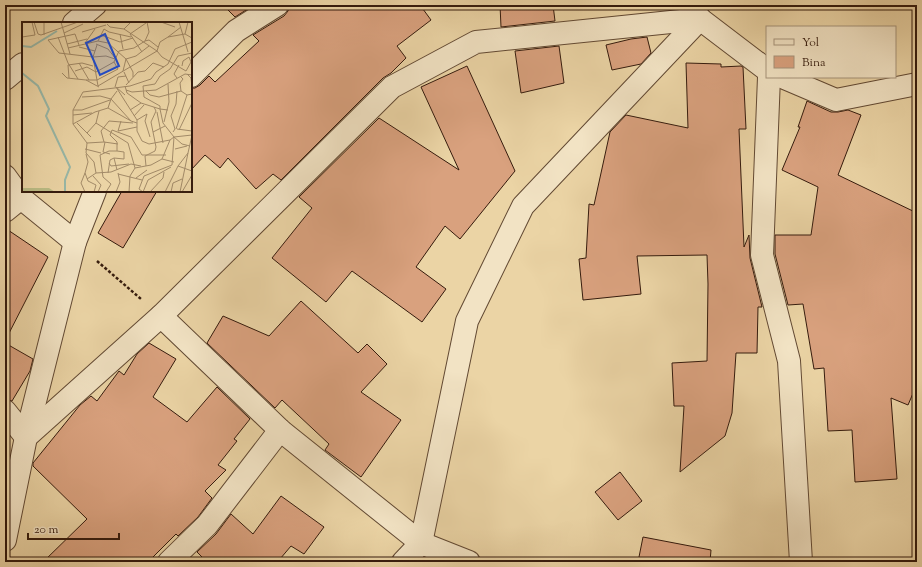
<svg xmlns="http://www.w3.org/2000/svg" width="922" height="567" font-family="'Sorts Mill Goudy',serif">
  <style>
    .building { fill: #d9a17e; stroke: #351b0d }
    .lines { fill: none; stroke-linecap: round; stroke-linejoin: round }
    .minor-casing { stroke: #624933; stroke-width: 24 }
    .path { stroke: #351b0d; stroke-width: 2.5; stroke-dasharray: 3 2; stroke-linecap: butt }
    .minor { stroke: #f2e3c4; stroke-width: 22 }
    .inset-river { fill: none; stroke: #98b8a8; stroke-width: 2 }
    .inset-road { fill: none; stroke: #a28a68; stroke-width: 1 }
    .view { fill: #1d4ed8; fill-opacity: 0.15; stroke: #1d4ed8; stroke-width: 2 }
    .inset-edge { fill: none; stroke: #351b0d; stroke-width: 2 }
  </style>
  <rect width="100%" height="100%" fill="#ebd4a5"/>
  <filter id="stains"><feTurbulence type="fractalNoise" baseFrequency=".005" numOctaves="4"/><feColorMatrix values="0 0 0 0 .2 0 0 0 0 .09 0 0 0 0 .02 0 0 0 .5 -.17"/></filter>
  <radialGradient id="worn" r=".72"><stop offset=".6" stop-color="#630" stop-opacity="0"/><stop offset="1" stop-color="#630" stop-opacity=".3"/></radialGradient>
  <!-- building -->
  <g class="building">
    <polygon points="223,5 254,5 235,17"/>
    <polygon points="289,5 420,5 431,20 397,46 406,58 391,73 383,78 281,180 273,174 256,189 228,158 220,168 205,155 191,170 191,88 195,88 200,85 209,76 215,82 259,41 253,35 284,16 288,11"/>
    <polygon points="500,5 553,5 555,21 501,27"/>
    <polygon points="647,37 651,53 641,64 612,70 606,45 631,39"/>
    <polygon points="559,46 564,83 521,93 515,51"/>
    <polygon points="686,63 721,64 721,67 741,66 743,67 746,129 739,129 744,247 749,235 750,258 762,307 758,307 757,353 736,353 732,413 725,436 680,472 684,406 674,406 672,363 707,361 708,284 707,255 637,256 641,294 583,300 579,259 586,258 589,204 594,205 610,132 626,115 688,128"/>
    <polygon points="467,66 515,171 460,239 445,226 416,267 446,289 422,322 352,271 326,302 272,258 312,208 299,197 379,118 459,170 421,87"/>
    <polygon points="807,101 831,112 838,112 848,110 861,115 838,175 917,213 917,384 908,405 891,398 897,479 855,482 852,430 828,431 824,368 814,369 803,304 788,305 775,254 775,235 811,235 818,187 782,170 800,127 798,127"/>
    <polygon points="122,191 157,191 123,248 98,233"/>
    <polygon points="5,228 48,257 5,341"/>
    <polygon points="301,301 358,353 367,344 387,364 361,392 401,420 361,477 325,450 329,444 282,400 275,408 207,343 223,316 269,336"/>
    <polygon points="5,343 33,359 30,371 12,401 5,399"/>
    <polygon points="149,343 176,359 153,397 187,422 217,387 250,419 234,439 237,441 218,465 226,470 205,491 212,498 198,517 178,536 176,534 148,562 43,562 87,519 33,466 33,463 80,405 91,396 97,401 119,371 124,375 137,354"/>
    <polygon points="620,472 642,501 618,520 595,492"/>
    <polygon points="281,496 324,527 304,554 291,546 280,559 284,562 207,562 197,552 216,534 231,514 253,534"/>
    <polygon points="643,537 711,550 710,562 638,562"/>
  </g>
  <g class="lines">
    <!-- minor casing -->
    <g class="minor-casing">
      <g id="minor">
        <polyline points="692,7 700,19 767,70"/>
        <polyline points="74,23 95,5"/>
        <polyline points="191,76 236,31 277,5"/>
        <polyline points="769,77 762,255 789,361 801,562"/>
        <polyline points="782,77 836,100 917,84"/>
        <polyline points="5,79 23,64"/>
        <polyline points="5,176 21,198 75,242"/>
        <polyline points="5,211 21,198"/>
        <polyline points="161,316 280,430 421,543 469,562"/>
        <polyline points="5,411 26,437 161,316 392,87 476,42 700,19"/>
        <polyline points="5,540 26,437 75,242 95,191"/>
        <polyline points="169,562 207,525 280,430"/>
        <polyline points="403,562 421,543 467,321 523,206 700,19"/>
      </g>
    </g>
    <!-- path -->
    <polyline class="path" points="97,261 141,299"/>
    <!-- minor -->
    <use href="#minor" class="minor"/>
  </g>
  <!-- overview -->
  <g transform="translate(22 22)">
    <rect width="170" height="170" fill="#ebd4a5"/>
    <path d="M 0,166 L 27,166 L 33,170 L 0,170 Z" fill="#babc85"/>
    <path class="inset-river" d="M 0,24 L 9,25 L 35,9M 0,51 L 16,64 L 27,87 L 24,94 L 48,145 L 43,158 L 43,170"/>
    <path class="inset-road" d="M 12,0 L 16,12 L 19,13 L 56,0M 22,0 L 22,13M 39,0 L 48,32M 139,0 L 153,5M 157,0 L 166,30M 85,2 L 88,5 L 102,7 L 109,0M 82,7 L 87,10 L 109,15M 60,10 L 84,3M 42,11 L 61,2M 98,12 L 101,27M 163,12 L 166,0M 79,13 L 98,20 L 111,16M 0,15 L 13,13 L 10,0M 36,15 L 46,41 L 56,57M 146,15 L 159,5M 26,18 L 37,31 L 71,35 L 84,34 L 93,37M 26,18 L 53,12 L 57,23M 76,19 L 82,7M 123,19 L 127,18 L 136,25M 63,21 L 73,7M 45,22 L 65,17M 74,22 L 86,27 L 93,36M 75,23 L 71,35 L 76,64 L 135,29 L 102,7M 57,25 L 73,29M 46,26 L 76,19 L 86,21 L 104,37 L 111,50 L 111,55M 120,30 L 108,12 L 124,1M 57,41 L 67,58M 160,44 L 161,39 L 167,35 L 169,40 L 164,49M 53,49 L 65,45 L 74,50 L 92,40M 101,49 L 104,37 L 114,34 L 127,24M 164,49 L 140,35 L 135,29 L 138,20 L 146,15 L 163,12 L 170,16M 102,50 L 107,61M 40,51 L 45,56 L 64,58 L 77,65M 165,52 L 169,56 L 170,66M 158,54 L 161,57 L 158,61 L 159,69M 47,56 L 46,43 L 60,41 L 71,44M 155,56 L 152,52 L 157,43M 64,58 L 75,58 L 96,47 L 92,40 L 97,29 L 112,26 L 123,19 L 127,10 L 125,0M 104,63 L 116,50 L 123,49 L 131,41 L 142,45M 103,64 L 105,71 L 119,81 L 138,87 L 141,101 L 152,115 L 150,143 L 122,154 L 117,167 L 121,170M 93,65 L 96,55 L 104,54M 94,65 L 115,98 L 115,109 L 120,119 L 127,122 L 148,118M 94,65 L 103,73M 104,68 L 110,70 L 134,68 L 163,52 L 170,53M 124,69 L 128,73 L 137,75 L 159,69 L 165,73 L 170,72M 60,75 L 78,74 L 89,77 L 109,99 L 115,101M 86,86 L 89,77 L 95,69M 51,88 L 60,88 L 88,78M 108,88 L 119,81M 146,88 L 138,87 L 138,84 L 122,75 L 121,64 L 133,62 L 138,54 L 148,47 L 156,34 L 170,31M 135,90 L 141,121M 51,93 L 70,91M 112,94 L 122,83M 115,98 L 125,92 L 123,99 L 128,115M 99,99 L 96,109 L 115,105M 142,100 L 147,80 L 146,62M 55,101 L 69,115M 74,101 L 106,121 L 113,146M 51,102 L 73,90 L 86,86 L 109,99M 154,107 L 165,73M 155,107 L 170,109M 157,108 L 170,81M 131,110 L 143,104M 151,110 L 153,107 L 149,94 L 154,82 L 155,69M 65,111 L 74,101 L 77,89M 152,115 L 160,122 L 168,124M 82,120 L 79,109 L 87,99 L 111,101M 83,120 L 81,130 L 88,132M 65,121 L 82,120 L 96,122M 63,127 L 79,131M 153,127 L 165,124M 64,132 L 66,140 L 63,151 L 66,159 L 74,163 L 72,170M 92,136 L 95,148M 140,137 L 152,140M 87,141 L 89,144 L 107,142M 124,144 L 123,134 L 133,129 L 134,125 L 129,100 L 134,89 L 132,85M 156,144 L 170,149M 113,146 L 129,143 L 140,137 L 148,118 L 152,115 L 170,113M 74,151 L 72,140 L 64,131 L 65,121 L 51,102 L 51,88 L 61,70 L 108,64 L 129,57 L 134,50 L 146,42 L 153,27 L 170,20M 86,151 L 88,138 L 92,136 L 102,137 L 102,130 L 95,129M 96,152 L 120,158M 71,154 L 79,163 L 76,170M 114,156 L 125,148M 65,157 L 74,151 L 89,150 L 109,142 L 119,144M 63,170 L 59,161 L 63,151M 84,170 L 89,162 L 81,155 L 78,133 L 87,129 L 95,129 L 95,120 L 88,113 L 90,108 L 109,115 L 120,133 L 144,133M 94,170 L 98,160 L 96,151M 107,170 L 108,154 L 113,146M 121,170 L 126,158 L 149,145M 128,170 L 141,156 L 142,150M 143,170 L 156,144 L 166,131 L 170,113M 149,170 L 151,161 L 160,157M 158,170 L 166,131M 160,170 L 170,153"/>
    <path class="view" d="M 83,12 L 97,44 L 78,53 L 64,21 Z"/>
    <rect width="170" height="170" class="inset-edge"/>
  </g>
  <!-- margin -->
  <rect width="922" height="567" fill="none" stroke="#ebd4a5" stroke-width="20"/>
  <rect x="6" y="6" width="910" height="555" fill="none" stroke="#351b0d" stroke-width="2"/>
  <rect x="10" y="10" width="902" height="547" fill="none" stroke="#351b0d"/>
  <!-- legend -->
  <rect x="766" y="26" width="130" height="52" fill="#f2e3c4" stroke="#a6937b"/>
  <rect x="774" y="39" width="20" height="6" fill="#f2e3c4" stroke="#a6937b"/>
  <text x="802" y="46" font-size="12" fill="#351b0d">Yol</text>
  <rect x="774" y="56" width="20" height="12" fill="#d9a17e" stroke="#a6937b"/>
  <text x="802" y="66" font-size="12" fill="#351b0d">Bina</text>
  <!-- scale -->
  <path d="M28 533v6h91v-6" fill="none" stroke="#351b0d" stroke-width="2"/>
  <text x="34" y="533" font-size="12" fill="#351b0d" stroke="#f2e3c4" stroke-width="3" paint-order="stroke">20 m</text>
  <rect width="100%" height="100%" filter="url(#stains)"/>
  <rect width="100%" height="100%" fill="url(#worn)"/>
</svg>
